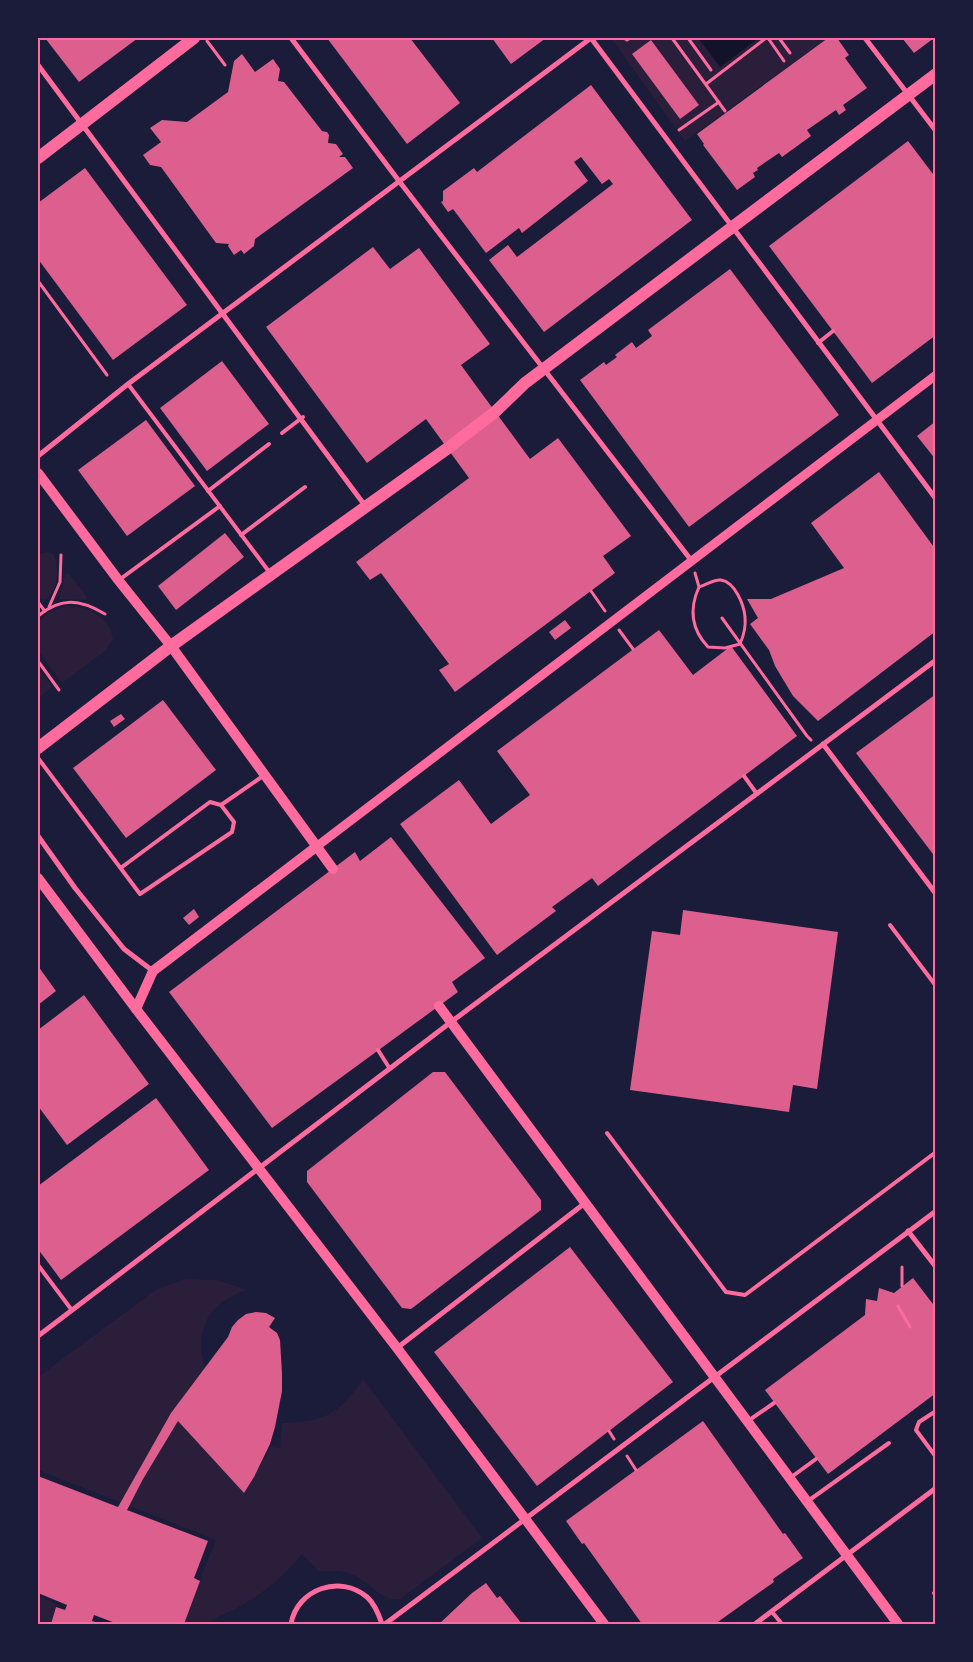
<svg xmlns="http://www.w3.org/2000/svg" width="973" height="1662" font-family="Montserrat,sans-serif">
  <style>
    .green { fill: #2a1e3b }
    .water { fill: #12122b }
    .building { fill: #dd5f8e }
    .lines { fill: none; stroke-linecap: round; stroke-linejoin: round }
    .path { stroke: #ff6b9d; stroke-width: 3 }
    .service { stroke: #ff6b9d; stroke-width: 4 }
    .minor { stroke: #ff6b9d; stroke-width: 5 }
    .tertiary { stroke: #ff6b9d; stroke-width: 9 }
    .secondary { stroke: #ff6b9d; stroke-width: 10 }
    .primary { stroke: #ff6b9d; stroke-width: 12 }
    .neatline { fill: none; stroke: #ff6b9d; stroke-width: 2 }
  </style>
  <rect width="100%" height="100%" fill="#1b1b3a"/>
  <!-- green -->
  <g class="green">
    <polygon points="611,38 827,38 685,141"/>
    <path d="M 46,552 L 53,553 C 60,569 59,585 47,599 L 42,599 L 38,596 L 38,554 Z"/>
    <polygon points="66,573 69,574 87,597 86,600 59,599"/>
    <path d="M 66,606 C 87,606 109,616 113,639 L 105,651 L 62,683 L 38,650 L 38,622 L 48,613 Z"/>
    <polygon points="38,668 52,687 38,698"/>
    <path d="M 186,1279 L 218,1280 L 247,1290 C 208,1303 194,1329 205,1368 L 171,1413 L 244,1493 L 271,1447 L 280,1448 L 282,1423 C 325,1422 339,1414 363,1379 L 482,1538 L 400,1599 C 379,1602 370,1580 351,1574 C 341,1570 330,1571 319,1571 L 302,1554 C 278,1584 248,1605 212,1620 L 211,1624 L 182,1624 L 216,1540 L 38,1470 L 38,1377 L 157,1289 Z"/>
    <polygon points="38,1596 56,1604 51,1624 38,1624"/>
  </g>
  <!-- water -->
  <polygon class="water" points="698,38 759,38 720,67"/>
  <!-- building -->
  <g class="building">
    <polygon points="45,38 138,38 79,82"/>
    <polygon points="327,38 410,38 460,103 407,144"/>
    <polygon points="492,38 546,38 511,64"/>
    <polygon points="828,38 837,38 849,55 845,58 867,88 843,105 846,110 839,115 836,110 807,130 811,136 782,157 779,153 757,168 758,170 753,173 755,177 737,190 703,145 704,144 697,134"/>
    <polygon points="902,38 934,38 914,53"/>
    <polygon points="651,40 699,105 680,119 632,54"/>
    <polygon points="242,54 255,72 273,59 280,69 278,81 284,82 322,131 327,132 329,135 328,143 336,144 343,154 339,157 345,157 353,168 255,239 254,246 244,254 241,250 234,255 228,246 229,244 216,243 161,167 150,165 143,155 161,142 150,128 162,120 187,122 228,92 234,61"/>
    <polygon points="591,85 692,220 544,332 489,260 508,245 517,257 613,184 609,179 602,184 581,157 574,162 588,181 522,233 519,228 486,253 453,209 448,212 441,202 443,201 443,191 474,168 477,172"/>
    <polygon points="908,141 936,178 936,335 872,383 769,246"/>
    <polygon points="85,168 187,305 113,360 38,259 38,203"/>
    <polygon points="373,247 390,269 419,248 490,344 461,365 477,387 530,459 558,438 631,536 603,556 615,573 455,692 439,670 449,664 381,573 370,580 356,562 469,478 426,419 367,463 266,327"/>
    <polygon points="730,269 839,415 689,527 580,380 604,362 606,365 617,357 615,355 632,342 636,348 652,336 648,330"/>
    <polygon points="222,361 269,424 207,471 160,408"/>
    <polygon points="146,420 195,486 127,536 78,470"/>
    <polygon points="936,421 936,460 917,436"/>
    <polygon points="879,472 936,550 936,631 818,721 793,696 775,666 769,650 750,624 758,618 747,599 771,599 844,568 811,523"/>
    <polygon points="225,533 244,557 176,610 158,586"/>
    <polygon points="565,620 571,628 555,640 549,632"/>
    <polygon points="659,630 693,675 731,646 797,736 598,886 592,878 552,907 556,911 497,955 400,824 459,780 491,824 530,795 497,751"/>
    <polygon points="936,694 936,858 856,753"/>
    <polygon points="163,700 216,770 126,838 73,768"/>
    <polygon points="121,714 125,719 114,727 110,721"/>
    <polygon points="391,837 485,958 452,982 458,992 272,1128 169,992 355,852 360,861"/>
    <polygon points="194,909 199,917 189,925 183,918"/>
    <polygon points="683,910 838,932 817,1089 793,1085 789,1112 630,1090 652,931 680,935"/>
    <polygon points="38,966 56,991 38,1005"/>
    <polygon points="84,995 149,1084 67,1145 38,1106 38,1030"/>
    <polygon points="433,1072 445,1072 541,1200 541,1210 411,1309 402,1308 307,1182 307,1171"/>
    <polygon points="156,1098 209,1170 61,1280 38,1249 38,1186"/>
    <polygon points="570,1247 673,1382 537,1486 434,1352"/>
    <polygon points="913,1278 936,1308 936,1393 828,1474 765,1390 865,1315 866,1299 877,1301 879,1288 894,1293"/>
    <polygon points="256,1312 266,1313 275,1318 269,1327 277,1333 280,1340 282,1373 282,1391 275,1427 270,1444 254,1477 244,1493 178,1421 143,1479 127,1510 208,1541 194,1578 200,1581 184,1624 118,1624 94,1615 92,1621 102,1624 51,1624 56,1607 65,1610 67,1605 38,1593 38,1476 118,1507 171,1413 228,1337 232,1327 238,1320 246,1314"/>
    <polygon points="703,1421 783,1534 785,1533 803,1558 773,1579 774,1582 715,1624 642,1624 584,1543 582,1544 566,1521"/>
    <polygon points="486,1583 497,1598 500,1596 522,1624 439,1624 472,1593"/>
  </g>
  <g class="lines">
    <!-- path -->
    <g class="path">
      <polyline points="624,38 627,40 630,38"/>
      <polyline points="672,38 725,111"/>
      <polyline points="688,38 711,70"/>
      <polyline points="768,38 784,61"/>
      <polyline points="779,38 790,53"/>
      <polyline points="207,41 225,65"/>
      <polyline points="706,84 766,38"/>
      <polyline points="679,130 719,102"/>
      <polyline points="38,281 107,375"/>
      <path d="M 695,573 L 699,587 C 689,609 691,629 708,647 L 725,648 L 740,644 C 744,635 746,627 745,617 C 744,605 735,582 721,580 C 714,579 706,585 699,587"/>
      <polyline points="591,591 605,611"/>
      <polyline points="38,602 44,610"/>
      <polyline points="49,607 60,582 61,555"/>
      <path d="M 38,616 C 61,597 80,599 105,614"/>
      <polyline points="722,618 807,736 811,740"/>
      <polyline points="619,630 633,649"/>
      <polyline points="38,661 59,690"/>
      <polyline points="38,704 38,706"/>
      <polyline points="902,1267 902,1286"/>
      <polyline points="898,1306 910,1327"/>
      <polyline points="609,1431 614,1439"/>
      <polyline points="627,1456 636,1470"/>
    </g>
    <!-- service -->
    <g class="service">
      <polyline points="818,343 833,331"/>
      <polyline points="128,384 270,573"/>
      <polyline points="282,433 303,417"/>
      <polyline points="208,491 269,444"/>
      <polyline points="241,535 305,487"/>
      <polyline points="119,580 220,506"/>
      <polyline points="38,758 140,894 232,832 234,822 221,805 210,802 122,867"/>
      <polyline points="744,776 757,794"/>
      <polyline points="221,805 263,776"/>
      <polyline points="890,925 936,986"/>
      <polyline points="378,1050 390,1069"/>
      <polyline points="607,1133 726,1292 745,1295 936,1152"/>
      <polyline points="38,1265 71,1309"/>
      <polyline points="936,1411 919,1422 916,1430 936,1457"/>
      <polyline points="748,1421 774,1403"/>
      <polyline points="790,1478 816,1459"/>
      <polyline points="808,1501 889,1443"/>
      <polyline points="936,1592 934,1593 936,1595"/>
      <polyline points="772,1612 782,1624"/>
    </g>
    <!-- minor -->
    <g class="minor">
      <polyline points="291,38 399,181 691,560"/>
      <polyline points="591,38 936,499"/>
      <polyline points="865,38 936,131"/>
      <polyline points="38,65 366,507"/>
      <polyline points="38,456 128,384 591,38"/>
      <polyline points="823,744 936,894"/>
      <polyline points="38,836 75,888 124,949 153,971"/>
      <polyline points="908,1231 936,1267"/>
      <polyline points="38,1336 451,1022 936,660"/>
      <polyline points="397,1348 585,1203"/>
      <path d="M 291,1624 C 297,1589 340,1574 367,1597 C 375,1604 379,1615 382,1624"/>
      <polyline points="385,1624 936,1211"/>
      <polyline points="755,1624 936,1488"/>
    </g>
    <!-- tertiary -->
    <polyline class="tertiary" points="316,847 936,375"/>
    <!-- secondary -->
    <g class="secondary">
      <polyline points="38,473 119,581 171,646 333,869"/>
      <polyline points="38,878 136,1009 397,1348 604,1624"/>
      <polyline points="439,1006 898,1624"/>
      <polyline points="136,1009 153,971 316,847"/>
    </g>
    <!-- primary -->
    <g class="primary">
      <polyline points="38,158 194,38"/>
      <polyline points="38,748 171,646 448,448 495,412 525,383 936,74"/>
    </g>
  </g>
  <!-- border -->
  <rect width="973" height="1662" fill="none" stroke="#1b1b3a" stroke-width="78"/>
  <rect x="39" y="39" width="895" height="1584" class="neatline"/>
</svg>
